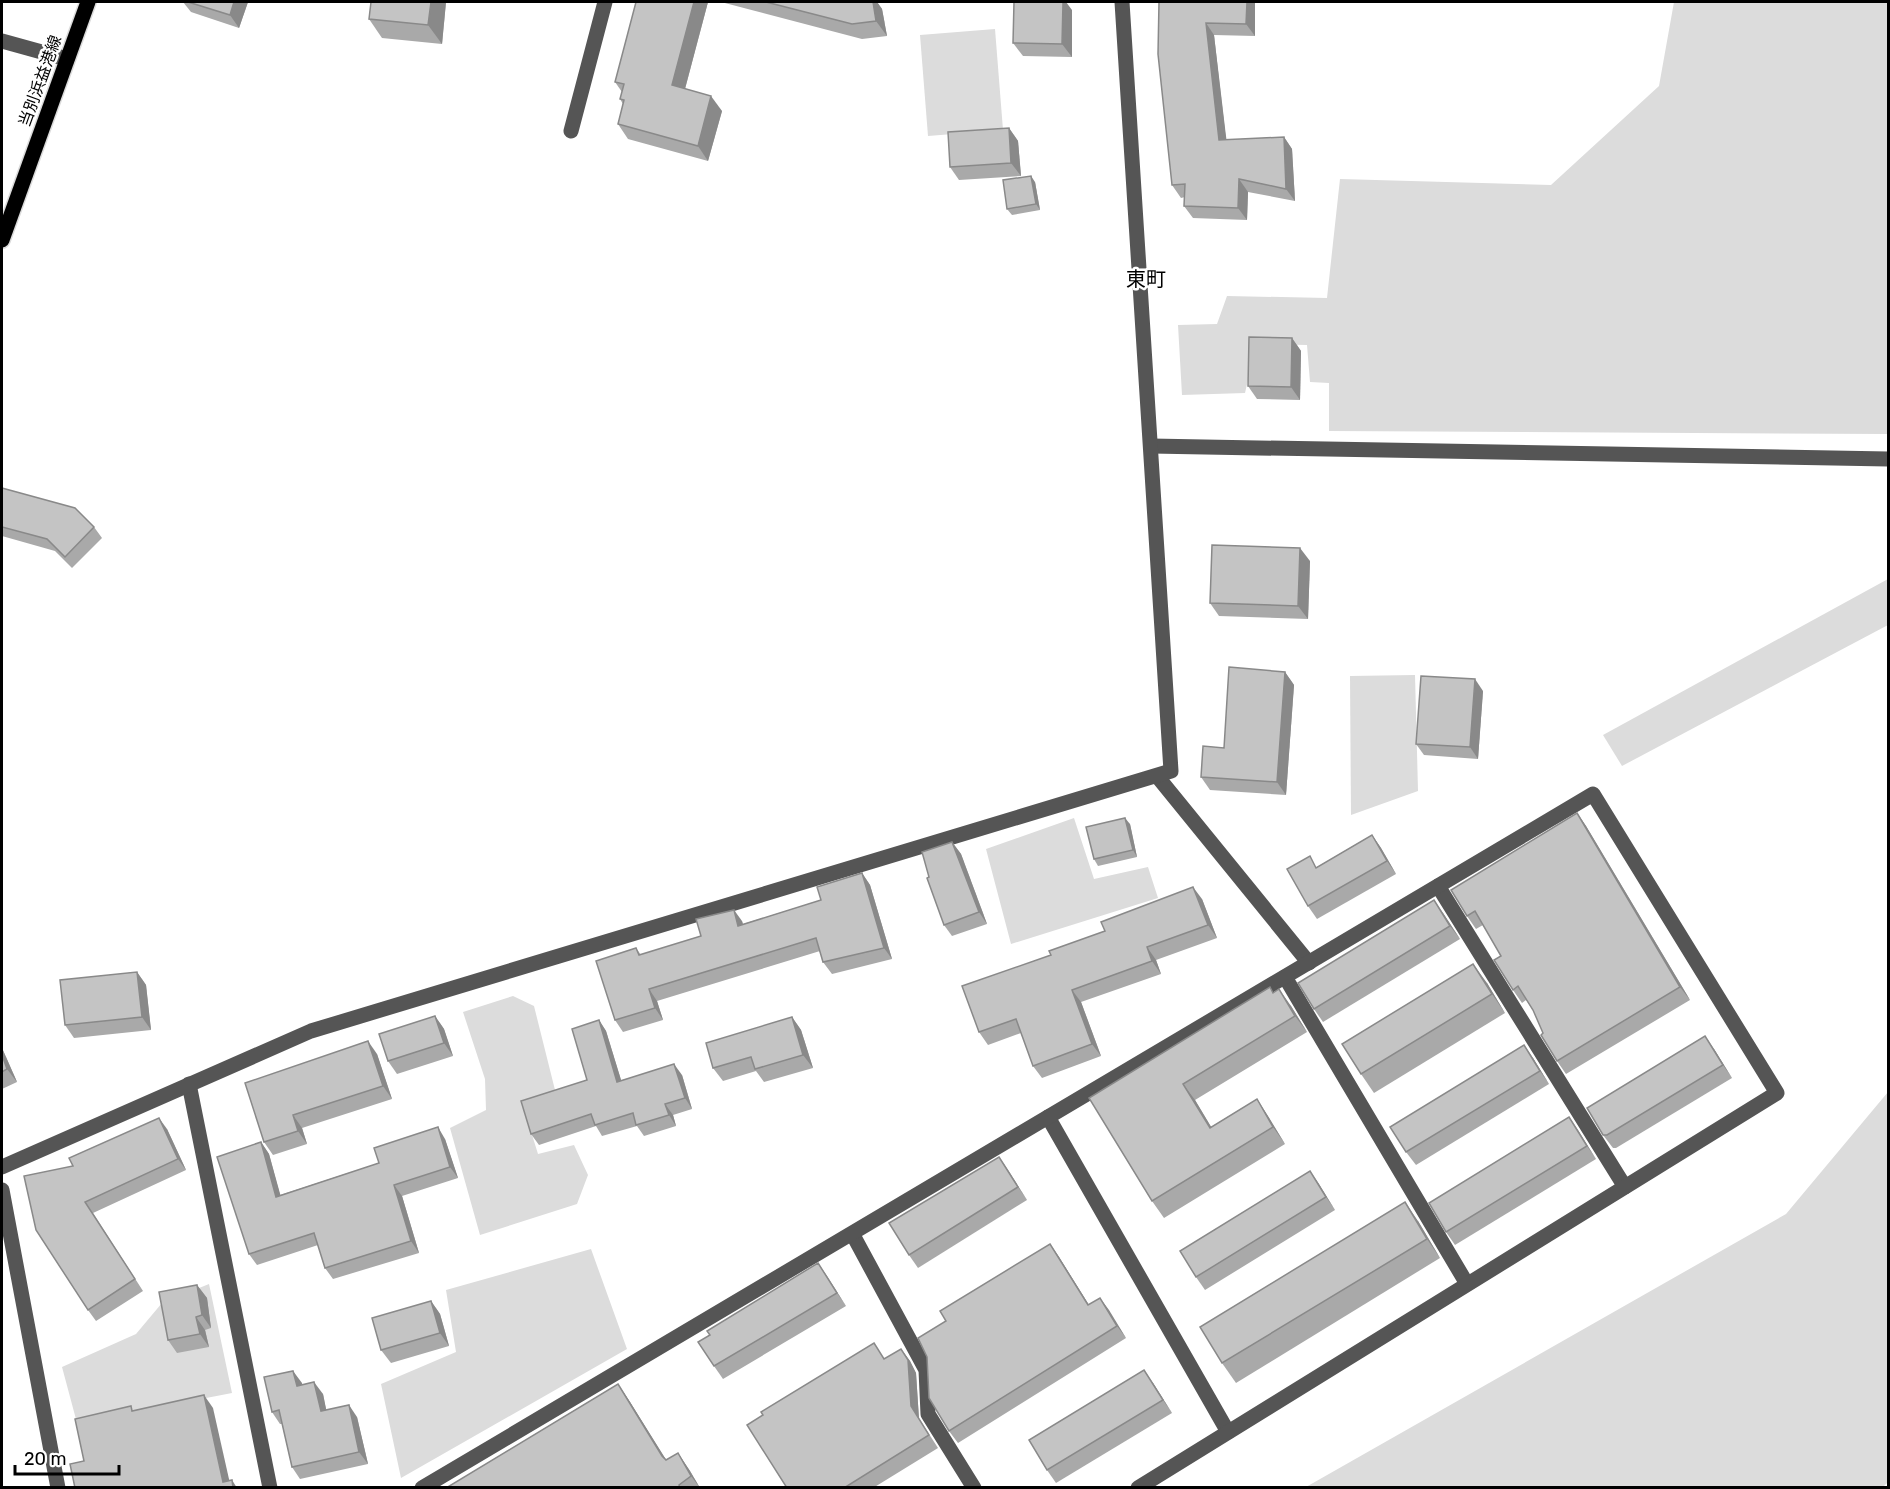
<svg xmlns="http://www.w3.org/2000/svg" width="1890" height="1489" font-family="Rubik,'Noto Sans JP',sans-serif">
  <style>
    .green { fill: #dcdcdc }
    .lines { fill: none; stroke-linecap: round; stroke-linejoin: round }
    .major-casing { stroke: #dbdbdb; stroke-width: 18 }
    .minor { stroke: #555; stroke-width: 15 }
    .major { stroke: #000; stroke-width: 15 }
    .wall { fill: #a9a9a9 }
    .shaded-wall { fill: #898989 }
    .building { fill: #c4c4c4; stroke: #898989; stroke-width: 1.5 }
    .labels { text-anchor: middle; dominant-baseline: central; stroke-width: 5; stroke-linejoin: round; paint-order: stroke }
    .street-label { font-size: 16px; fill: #000; stroke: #fff }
    .quarter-label { font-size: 20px; fill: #000; stroke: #fff }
  </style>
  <rect width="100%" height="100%" fill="#fff"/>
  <!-- green -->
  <g class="green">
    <polygon points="1674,2 1888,2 1888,434 1329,431 1329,383 1310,382 1307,345 1256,344 1245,393 1182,395 1178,325 1217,324 1227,296 1327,298 1340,179 1551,185 1659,86"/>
    <polygon points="995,29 1003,130 928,136 920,35"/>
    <polygon points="1888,579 1888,625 1622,766 1603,735"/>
    <polygon points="1415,675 1418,791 1351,815 1350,676"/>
    <polygon points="1074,818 1094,879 1148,867 1158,898 1011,944 986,849"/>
    <polygon points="513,996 534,1006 557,1098 524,1109 538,1154 574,1145 588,1175 577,1204 480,1235 450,1128 486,1110 485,1079 463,1012"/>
    <polygon points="1888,1092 1888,1482 1883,1487 1306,1487 1786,1214"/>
    <polygon points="591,1249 627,1349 401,1478 381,1384 456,1352 446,1290"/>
    <polygon points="209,1284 232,1393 77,1423 62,1367 136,1334 162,1303"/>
  </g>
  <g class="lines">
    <!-- major casing -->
    <g class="major-casing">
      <polyline id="major" points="2,240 88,2"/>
    </g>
    <!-- minor -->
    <g class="minor">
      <polyline points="2,41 67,59"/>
      <polyline points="571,131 605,2"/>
      <polyline points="1151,446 1888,459"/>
      <polyline points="1157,776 1309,963"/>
      <polyline points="1438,886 1625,1187"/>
      <polyline points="1285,977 1467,1284"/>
      <polyline points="189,1084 270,1488"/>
      <polyline points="1048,1117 1228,1432"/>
      <polyline points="2,1167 311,1031 1171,771 1122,2"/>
      <polyline points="2,1190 58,1488"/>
      <polyline points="853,1235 926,1370 928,1414 974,1488"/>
      <polyline points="422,1488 1593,794 1777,1093 1138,1488"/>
    </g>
    <!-- major -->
    <use href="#major" class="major"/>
  </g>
  <!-- wall -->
  <g class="wall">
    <polygon points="183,2 248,2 239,28 191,12"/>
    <polygon points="446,2 442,44 382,38 369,19"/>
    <polygon points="636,2 708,2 685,89 722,111 708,161 628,139 618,124 623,104 620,99 622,92 615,82"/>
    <polygon points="721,2 877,2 882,9 887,36 862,39"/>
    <polygon points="1159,2 1255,2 1255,36 1214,35 1226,140 1284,137 1292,149 1295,201 1248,192 1247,220 1193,218 1184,206 1185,197 1181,198 1172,185"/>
    <polygon points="1072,10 1072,57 1023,56 1013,43"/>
    <polygon points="1009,128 1018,141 1021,176 959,180 950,167"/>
    <polygon points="1035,182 1040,210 1012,215 1007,209"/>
    <polygon points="1292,338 1301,351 1300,400 1257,399 1248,386"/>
    <polygon points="2,488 94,527 102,538 72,568 55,551 2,536"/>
    <polygon points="1310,561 1308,619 1219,616 1210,603"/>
    <polygon points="1285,672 1294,685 1286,795 1210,790 1201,777"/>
    <polygon points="1483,691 1478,759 1424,755 1416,744"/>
    <polygon points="1577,813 1586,826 1690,1000 1566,1074 1557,1061 1543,1033 1533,1010 1526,1000 1522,1003 1513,990 1501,956 1483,925 1476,929 1467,916"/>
    <polygon points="1130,824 1137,857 1098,866 1094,859"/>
    <polygon points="1372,835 1381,848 1396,874 1317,919 1308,906 1317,867"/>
    <polygon points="952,842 961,854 987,924 952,936 944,925 929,877"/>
    <polygon points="862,873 870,885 892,959 832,974 823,962 820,951 657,1001 663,1020 623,1032 615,1020 636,948 641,955 701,936 742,921 743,924 821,900"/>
    <polygon points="1202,899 1217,938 1156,960 1161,974 1081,1002 1101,1056 1042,1078 1033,1066 1021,1033 988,1045 979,1032 1051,955"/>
    <polygon points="1443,913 1460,939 1323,1022 1314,1009"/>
    <polygon points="137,972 146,985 151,1030 74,1038 65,1025"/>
    <polygon points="1487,983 1505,1013 1374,1093 1361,1074"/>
    <polygon points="1274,992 1291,1006 1307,1032 1195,1100 1211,1127 1257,1099 1285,1144 1164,1218 1152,1201 1089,1098"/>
    <polygon points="435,1016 444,1029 453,1056 397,1074 388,1061"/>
    <polygon points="792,1017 801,1030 813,1068 764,1082 756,1071 723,1081 713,1068"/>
    <polygon points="599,1020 606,1031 621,1080 682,1075 692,1109 673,1115 676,1126 644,1136 637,1126 602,1136 596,1126 539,1145 531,1134 587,1080"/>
    <polygon points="2,1048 17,1082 2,1089"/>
    <polygon points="1714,1049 1732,1078 1616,1148 1613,1148 1603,1135"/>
    <polygon points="377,1054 392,1099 302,1128 307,1144 273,1155 264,1142 245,1083"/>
    <polygon points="1533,1058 1549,1084 1416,1165 1406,1152"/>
    <polygon points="1569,1117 1596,1159 1455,1245 1446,1232"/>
    <polygon points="167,1129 186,1170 93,1213 143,1291 96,1321 88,1310 73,1166"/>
    <polygon points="445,1139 458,1178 402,1196 419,1253 333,1279 325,1268 318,1245 257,1265 249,1254 261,1142 269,1154 280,1195 379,1163"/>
    <polygon points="999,1157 1027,1200 918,1268 909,1255"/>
    <polygon points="1310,1171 1335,1210 1205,1290 1196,1277"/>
    <polygon points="1418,1221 1440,1258 1236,1383 1222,1363"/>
    <polygon points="1050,1244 1059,1257 1089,1305 1100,1298 1126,1338 958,1443 949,1431"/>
    <polygon points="818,1263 846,1306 723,1379 714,1366 710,1335"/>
    <polygon points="197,1285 207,1298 211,1328 205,1330 209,1347 177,1353 168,1340"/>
    <polygon points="431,1301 440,1314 449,1346 391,1363 381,1350"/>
    <polygon points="901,1349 910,1361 916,1373 919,1419 938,1448 873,1488 787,1488 885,1359"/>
    <polygon points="293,1371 302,1385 323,1394 326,1410 357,1417 368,1464 300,1479 292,1467 282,1424 280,1424 272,1412"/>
    <polygon points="1153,1383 1172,1413 1056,1483 1047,1470"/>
    <polygon points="618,1384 630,1402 666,1460 678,1453 690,1471 700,1488 446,1488"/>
  </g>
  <!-- shaded-wall -->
  <g class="shaded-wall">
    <polygon points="234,2 248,2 239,28 230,15"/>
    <polygon points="431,2 446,2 442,44 428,25"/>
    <polygon points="694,2 708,2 682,100 672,85"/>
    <polygon points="873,2 877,2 882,9 887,36 876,21"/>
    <polygon points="1063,2 1066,2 1072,10 1072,57 1062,44"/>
    <polygon points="1247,2 1255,2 1255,36 1246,24"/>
    <polygon points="1206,23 1214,35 1228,153 1219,140"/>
    <polygon points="711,96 722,111 708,161 698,146"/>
    <polygon points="1009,128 1018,141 1021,176 1011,163"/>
    <polygon points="1284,137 1292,149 1295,201 1286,189"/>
    <polygon points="1031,176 1035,182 1040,210 1036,204"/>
    <polygon points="1239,179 1248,192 1247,220 1238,208"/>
    <polygon points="1292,338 1301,351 1300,400 1291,387"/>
    <polygon points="1300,548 1310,561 1308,619 1298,606"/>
    <polygon points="1285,672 1294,685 1286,795 1277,782"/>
    <polygon points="1475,679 1483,691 1478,759 1470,747"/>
    <polygon points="1577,813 1586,826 1690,1000 1680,987"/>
    <polygon points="1125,818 1130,824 1137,857 1133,850"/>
    <polygon points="1372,835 1381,848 1396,874 1387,861"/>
    <polygon points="952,842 961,854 987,924 979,912"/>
    <polygon points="862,873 870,885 892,959 884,948"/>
    <polygon points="1193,887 1202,899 1217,938 1208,925"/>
    <polygon points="1434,900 1443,913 1460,939 1450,926"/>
    <polygon points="734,910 742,921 746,937 738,926"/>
    <polygon points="1147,947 1156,960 1161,974 1152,961"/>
    <polygon points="1473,964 1487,983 1505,1013 1492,994"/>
    <polygon points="137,972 146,985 151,1030 142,1017"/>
    <polygon points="649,989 657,1001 663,1020 655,1008"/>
    <polygon points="1279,989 1291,1006 1307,1032 1295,1016"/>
    <polygon points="1072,990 1081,1002 1101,1056 1092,1044"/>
    <polygon points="435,1016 444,1029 453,1056 444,1043"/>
    <polygon points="792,1017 801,1030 813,1068 803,1055"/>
    <polygon points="599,1020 606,1031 625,1093 617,1082"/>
    <polygon points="1705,1036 1714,1049 1732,1078 1723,1065"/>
    <polygon points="368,1041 377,1054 392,1099 383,1086"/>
    <polygon points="1524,1045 1533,1058 1549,1084 1540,1071"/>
    <polygon points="2,1048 17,1082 7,1069 2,1055"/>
    <polygon points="674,1064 682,1075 692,1109 685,1098"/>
    <polygon points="1183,1084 1195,1100 1222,1145 1210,1128"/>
    <polygon points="1257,1099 1268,1116 1285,1144 1273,1127"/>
    <polygon points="665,1104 673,1115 676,1126 669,1115"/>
    <polygon points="293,1115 302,1128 307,1144 298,1131"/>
    <polygon points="1569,1117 1578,1130 1596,1159 1587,1146"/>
    <polygon points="159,1118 167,1129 186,1170 178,1159"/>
    <polygon points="438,1127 445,1139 458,1178 450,1167"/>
    <polygon points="261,1142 269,1154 284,1208 276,1197"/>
    <polygon points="999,1157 1008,1170 1027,1200 1018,1187"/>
    <polygon points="1310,1171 1319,1184 1335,1210 1326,1197"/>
    <polygon points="394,1185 402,1196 419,1253 411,1241"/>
    <polygon points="1405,1202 1418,1221 1440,1258 1427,1239"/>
    <polygon points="1050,1244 1059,1257 1097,1318 1088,1305"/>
    <polygon points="818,1263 827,1276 846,1306 837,1293"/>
    <polygon points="197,1285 207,1298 211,1328 202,1315"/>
    <polygon points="1100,1298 1109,1310 1126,1338 1117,1326"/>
    <polygon points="431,1301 440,1314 449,1346 440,1333"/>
    <polygon points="196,1317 205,1330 209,1347 200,1334"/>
    <polygon points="901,1349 910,1361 916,1373 919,1419 938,1448 911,1406"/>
    <polygon points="1144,1370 1153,1383 1172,1413 1163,1400"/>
    <polygon points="293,1371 302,1383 305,1398 297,1386"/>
    <polygon points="314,1382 323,1394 329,1423 321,1411"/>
    <polygon points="618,1384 630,1402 675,1474 662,1456"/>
    <polygon points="204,1395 213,1408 231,1488 223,1482"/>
    <polygon points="349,1405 357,1417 368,1464 359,1452"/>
    <polygon points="678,1453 690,1471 700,1488 691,1476"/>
    <polygon points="232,1480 237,1488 233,1488"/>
  </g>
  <!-- building -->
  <g class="building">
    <polygon points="188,2 234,2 230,15"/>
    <polygon points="371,2 431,2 428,25 369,19"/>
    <polygon points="636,2 694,2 672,85 711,96 698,146 618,124 624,100 620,99 624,84 615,82"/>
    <polygon points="766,2 873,2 876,21 852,24"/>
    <polygon points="1014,2 1063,2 1062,44 1013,43"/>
    <polygon points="1159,2 1247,2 1246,24 1206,23 1219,140 1284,137 1286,189 1239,179 1238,208 1184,206 1185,184 1172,185 1158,54"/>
    <polygon points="1009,128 1011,163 950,167 948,132"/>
    <polygon points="1031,176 1036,204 1007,209 1003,180"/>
    <polygon points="1249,337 1292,338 1291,387 1248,386"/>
    <polygon points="2,488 75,508 94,527 65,557 47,539 2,527"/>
    <polygon points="1212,545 1300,548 1298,606 1210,603"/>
    <polygon points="1229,667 1285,672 1277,782 1201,777 1203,746 1224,748"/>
    <polygon points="1421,676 1475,679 1470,747 1416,744"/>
    <polygon points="1577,813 1680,987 1557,1061 1541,1035 1543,1033 1533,1010 1518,986 1513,990 1494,960 1501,956 1475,911 1467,916 1451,890"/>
    <polygon points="1125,818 1133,850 1094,859 1086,827"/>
    <polygon points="1372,835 1387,861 1308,906 1287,869 1310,856 1316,868"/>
    <polygon points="952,842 979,912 944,925 927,878 929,877 922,852"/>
    <polygon points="862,873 884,948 823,962 816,938 649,989 655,1008 615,1020 596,961 636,948 639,955 701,936 696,919 734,910 738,926 821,900 817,887"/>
    <polygon points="1193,887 1208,925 1147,947 1152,961 1072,990 1092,1044 1033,1066 1016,1019 979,1032 962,986 1051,955 1049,951 1105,931 1101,922"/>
    <polygon points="1434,900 1450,926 1314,1009 1298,983"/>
    <polygon points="1473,964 1492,994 1361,1074 1342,1044"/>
    <polygon points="137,972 142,1017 65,1025 60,980"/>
    <polygon points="1270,987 1273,993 1279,989 1295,1016 1183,1084 1210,1128 1257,1099 1273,1127 1152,1201 1089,1098"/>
    <polygon points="435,1016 444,1043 388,1061 379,1034"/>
    <polygon points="792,1017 803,1055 755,1069 751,1057 713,1068 706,1043"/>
    <polygon points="599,1020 617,1082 674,1064 685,1098 665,1104 669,1115 636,1125 633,1113 595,1125 591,1114 531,1134 521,1101 587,1080 572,1029"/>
    <polygon points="1705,1036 1723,1065 1607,1135 1603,1135 1587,1108"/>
    <polygon points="368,1041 383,1086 293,1115 298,1131 264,1142 245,1083"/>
    <polygon points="1524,1045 1540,1071 1406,1152 1390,1127"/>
    <polygon points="2,1055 7,1069 2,1072"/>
    <polygon points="1569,1117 1587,1146 1446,1232 1429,1203"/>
    <polygon points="159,1118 178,1159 85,1202 135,1279 88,1310 36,1230 24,1176 73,1166 69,1158"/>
    <polygon points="438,1127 450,1167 394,1185 411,1241 325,1268 314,1233 249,1254 217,1157 261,1142 276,1197 379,1163 374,1148"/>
    <polygon points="999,1157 1018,1187 909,1255 889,1223"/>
    <polygon points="1310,1171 1326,1197 1196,1277 1180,1251"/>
    <polygon points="1405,1202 1427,1239 1222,1363 1200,1327"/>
    <polygon points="1050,1244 1088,1305 1100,1298 1117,1326 949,1431 929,1398 927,1357 918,1338 946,1321 940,1311"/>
    <polygon points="818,1263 837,1293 714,1366 698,1342 710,1335 707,1331"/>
    <polygon points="197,1285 202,1315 196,1317 200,1334 168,1340 159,1292"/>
    <polygon points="431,1301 440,1333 381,1350 372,1318"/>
    <polygon points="874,1343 884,1359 901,1349 908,1360 911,1406 929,1435 844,1488 787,1488 747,1425 763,1415 761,1412"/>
    <polygon points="1144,1370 1163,1400 1047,1470 1029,1440"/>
    <polygon points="293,1371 297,1386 314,1382 321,1411 349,1405 359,1452 292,1467 279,1410 272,1412 264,1377"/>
    <polygon points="618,1384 662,1456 666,1460 678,1453 691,1476 679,1485 680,1488 446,1488"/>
    <polygon points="204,1395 223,1482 232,1480 233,1488 75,1488 70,1464 84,1461 75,1419 131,1406 132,1411"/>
  </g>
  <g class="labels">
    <!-- street labels -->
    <g class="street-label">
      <text transform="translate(40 81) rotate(-70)">当別浜益港線</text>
    </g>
    <!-- quarter labels -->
    <g class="quarter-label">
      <text x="1146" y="279">東町</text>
    </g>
  </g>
  <!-- border -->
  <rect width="1890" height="1489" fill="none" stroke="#000000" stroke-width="6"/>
  <!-- scale -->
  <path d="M15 1465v9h104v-9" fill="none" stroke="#000000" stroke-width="3"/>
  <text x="24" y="1465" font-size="18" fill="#000000" stroke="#ffffff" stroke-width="4.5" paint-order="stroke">20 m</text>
</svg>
